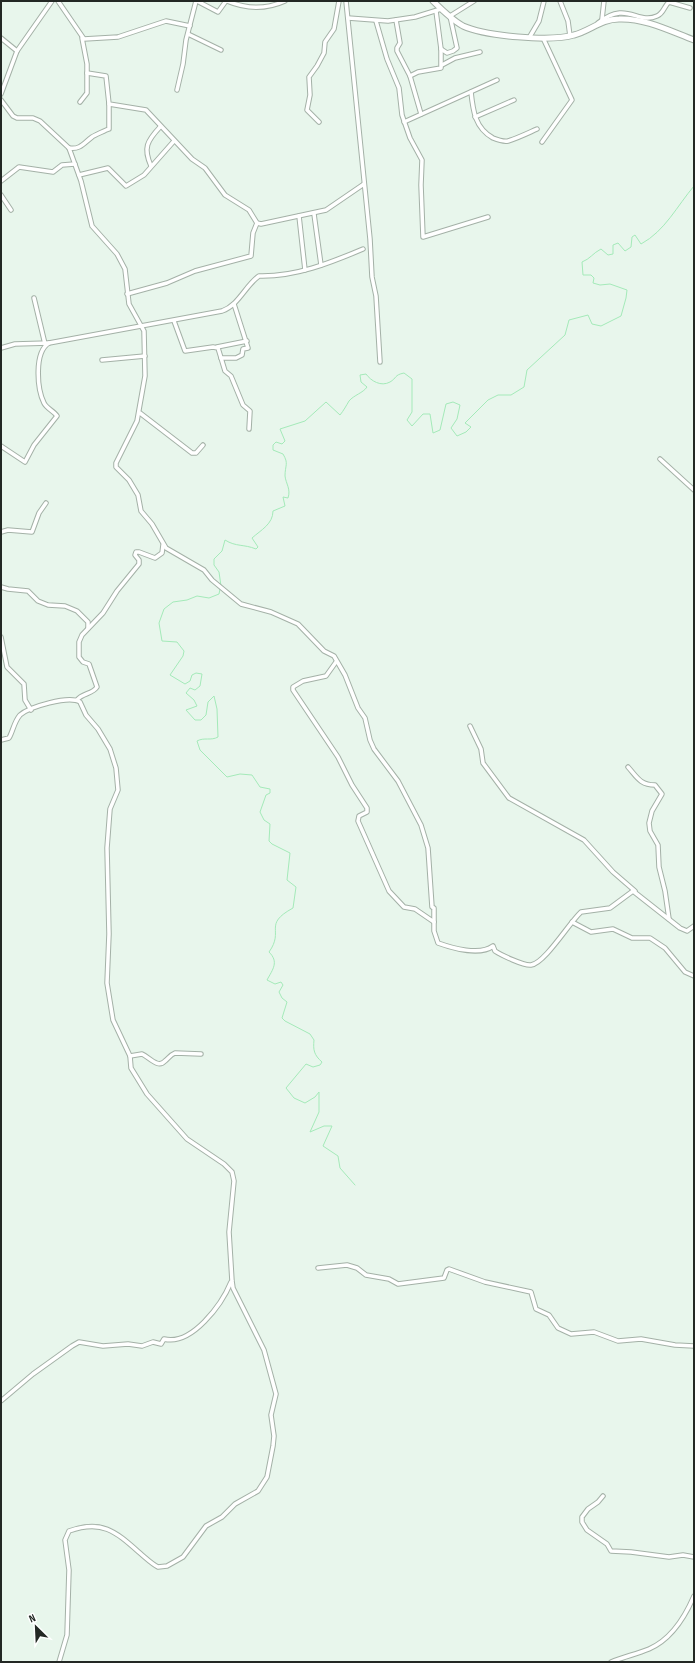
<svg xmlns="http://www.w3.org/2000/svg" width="695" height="1663" font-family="'Sofia Sans Condensed',sans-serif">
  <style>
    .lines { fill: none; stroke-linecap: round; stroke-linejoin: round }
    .stream { stroke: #a4eab9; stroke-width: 1 }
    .street-casing { stroke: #a4b1a7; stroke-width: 5.5 }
    .secondary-casing { stroke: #a4b1a7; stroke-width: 7 }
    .street { stroke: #fff; stroke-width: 3.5 }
    .secondary { stroke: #fff; stroke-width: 5 }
  </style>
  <rect width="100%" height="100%" fill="#e8f6ec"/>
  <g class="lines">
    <!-- stream -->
    <g class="stream">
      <path d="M 221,586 L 219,572 L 214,565 L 214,559 L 222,551 L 225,540 C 236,547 244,544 256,549 L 258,547 L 252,538 C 261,530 273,524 273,511 L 285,506 L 283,497 L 288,498 C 291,489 286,484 285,476 C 285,465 289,464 283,454 L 273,450 L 273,445 L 276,442 L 282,444 L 285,441 L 280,429 L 305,421 L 326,402 L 340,415 C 344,410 346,406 349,401 C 354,395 363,393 367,387 L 361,382 L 360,375 L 366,374 C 371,381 381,387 390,382 C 397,378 394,375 404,373 L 412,379 L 412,412 L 407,420 L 412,426 L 423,414 L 430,414 L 433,433 L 440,430 L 446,404 L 453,402 L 460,405 L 457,419 L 451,428 L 457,436 L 466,432 L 471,427 L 465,423 L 488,400 L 498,395 L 511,395 L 524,387 L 527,370 L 565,335 L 569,320 L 588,315 L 592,324 L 601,326 L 621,316 L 626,298 L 627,290 L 610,284 L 600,285 L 593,283 L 594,278 L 591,275 L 583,275 L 582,262 C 590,259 593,253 601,249 L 608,255 L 613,254 L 613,245 L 618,243 L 625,251 L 631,247 L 632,237 L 635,235 L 641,244 C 665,231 677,206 694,186"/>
      <path d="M 220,589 L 219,594 L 209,598 L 197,596 L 187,600 L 173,602 L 164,609 L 159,623 L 162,641 L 177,642 L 184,651 L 183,656 L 170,675 L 185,684 L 190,681 L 192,675 L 196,673 L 202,674 L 200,686 L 195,690 L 190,688 L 186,693 L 194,700 L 197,706 L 186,710 L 195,720 L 201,720 L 206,715 L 208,702 L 214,696 L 217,709 L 218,737 C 211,741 204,737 197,741 L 200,750 L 227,777 L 240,774 L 252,775 L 260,787 L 270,789 L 270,793 L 266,795 L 260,812 L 264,820 L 270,824 L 269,841 L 272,844 L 290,853 L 287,880 L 296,887 L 293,908 C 262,925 285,930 269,952 C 279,962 273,969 267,980 L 275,984 L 281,982 L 283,985 L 279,992 L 282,998 L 287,1002 L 282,1018 L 285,1021 L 310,1034 L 314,1040 C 313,1050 314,1055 322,1062 L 320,1065 L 313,1067 L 306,1064 L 286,1088 L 294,1098 L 305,1103 L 315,1097 L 319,1092 L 319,1112 L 310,1132 L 324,1126 L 332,1126 L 323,1146 L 338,1156 L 340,1168 L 355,1185"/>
    </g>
    <!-- street casing -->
    <g class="street-casing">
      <g id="street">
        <polyline points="58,1 84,39 118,37 166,21 190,26"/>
        <polyline points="197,1 218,12 226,1"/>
        <path d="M 227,1 C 246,9 265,10 285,1"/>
        <polyline points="346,1 370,239 372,277 376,296 380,362"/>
        <polyline points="560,1 568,21 570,36"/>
        <polyline points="348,18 388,21 415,17 441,9"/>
        <polyline points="602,19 604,1"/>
        <polyline points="396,20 400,43 397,48 397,51 410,76 421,114"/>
        <polyline points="376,21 387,59 399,88 402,115 410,138 422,160 421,185 423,237 488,217"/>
        <path d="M 598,23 C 627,0 637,25 657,16 C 664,13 664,6 669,2 L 690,8"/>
        <polyline points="188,34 221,50"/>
        <polyline points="1,38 17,51"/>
        <polyline points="529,38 539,21 544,1"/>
        <polyline points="441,49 447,53 453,51 457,48 450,16 474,1"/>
        <polyline points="442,65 455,58 480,52"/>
        <polyline points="87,73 106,76 109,104 146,110 192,159 205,168 225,195 249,210 257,223 261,224 326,210 364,184"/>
        <polyline points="410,76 418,72 441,68 441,49 436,11"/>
        <polyline points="177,90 183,64 186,40 196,1"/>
        <path d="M 471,92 C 473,111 475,128 493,138 C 498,140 503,142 508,141 C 518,138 528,133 537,129"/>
        <polyline points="1,94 17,51 52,1"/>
        <path d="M 1,100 L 13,116 L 17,118 L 33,118 L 40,121 L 69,148 L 81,181 L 92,226 L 117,254 L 125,269 L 129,304 L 144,331 L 145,376 L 137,421 L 116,463 L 116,467 L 129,480 L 138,495 L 141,511 L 152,524 L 166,548 L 204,570 L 212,580 L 241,604 L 271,612 L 298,624 L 324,651 L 334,656 L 345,675 L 358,708 L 365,718 L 370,740 L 374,749 L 398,781 L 421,825 L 428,848 L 432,907 L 434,908 L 434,931 L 438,943 C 452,948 480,956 493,946 L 495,951 C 501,955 524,966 531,965 C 545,963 569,923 581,912 L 610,908 L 633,891 L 680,928 L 687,931 L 694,926"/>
        <polyline points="80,102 87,93 87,64 82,38"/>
        <polyline points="475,117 514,100"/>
        <polyline points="319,122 307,110 310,95 309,77 317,66 324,53 325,42 334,29 339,1"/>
        <polyline points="404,122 497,80"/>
        <polyline points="542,142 572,100 544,40"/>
        <path d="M 69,148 C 80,150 84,143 92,137 C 93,136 108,129 109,129 L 109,104"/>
        <path d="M 151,166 C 143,148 147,141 160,127"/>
        <polyline points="79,175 108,168 126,186 144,175 174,141"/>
        <polyline points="1,181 19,167 53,172 62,165 75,164"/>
        <polyline points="1,195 11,210"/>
        <polyline points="314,214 321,265"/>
        <polyline points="299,216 305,270"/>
        <polyline points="127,294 167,283 195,271 251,256 253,233 257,223"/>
        <polyline points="34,298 45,344"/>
        <polyline points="174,321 185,351 213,347 218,348 225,371 231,376 243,405 250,411 249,429"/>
        <polyline points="217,347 247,341"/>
        <polyline points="1,348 15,344 49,343"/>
        <polyline points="221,358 236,358 242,355 243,349 248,348 234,304"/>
        <polyline points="102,360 145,356"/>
        <polyline points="140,413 192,453 196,453 203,445"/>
        <path d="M 1,446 L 25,462 L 34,445 L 57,416 C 54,411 47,409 44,403 C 37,389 34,352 49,343 L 222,311 C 239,305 245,286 259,276 C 295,277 330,263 363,249"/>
        <polyline points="660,459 694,490"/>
        <polyline points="1,532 8,530 32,532 39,513 46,503"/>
        <polyline points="1,587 8,589 28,591 38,601 48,605 65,606 77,611 88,622 88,628"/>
        <polyline points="1,637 7,667 24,684 25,700 31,710"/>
        <polyline points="336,662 326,676 303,681 293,687 293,690 338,757 352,785 367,808 367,812 359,816 358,821 389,891 404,907 415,909 434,922"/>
        <path d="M 77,700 C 82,693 93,694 97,687 L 89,664 L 83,662 L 79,657 L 79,642 L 82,635 L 103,613 L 117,591 L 139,564 L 139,560 L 135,555 L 136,552 L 139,552 L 155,558 L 162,553 L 163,545"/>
        <polyline points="470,726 481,749 483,763 509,798 584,840 613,872 635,891"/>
        <path d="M 1,740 L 9,738 C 13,731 14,722 20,715 C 29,707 69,695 80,702 L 86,715 L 98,729 L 110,749 L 116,768 L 118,790 L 110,809 L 107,848 L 109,934 L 107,983 L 113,1020 L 130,1056 L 131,1068 L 147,1094 L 187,1139 L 224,1164 L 232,1172 L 234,1181 L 229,1232 L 232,1281 L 233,1288 L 264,1350 L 276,1394 L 271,1415 L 274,1436 L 273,1446 L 267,1477 L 258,1491 L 235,1504 L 222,1517 L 206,1526 L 183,1557 L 167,1566 L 158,1567 C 152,1564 147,1559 141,1554 C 116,1532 103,1519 69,1531 L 65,1540 L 69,1570 L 67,1635 L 59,1662"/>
        <path d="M 628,767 C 637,777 640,785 655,785 L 662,794 L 652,811 L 649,823 L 650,831 L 658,845 L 659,867 L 665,891 L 669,919"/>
        <polyline points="572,922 591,932 613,929 632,938 650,938 665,948 685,972 694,976"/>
        <path d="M 130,1056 L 142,1054 C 149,1057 158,1069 165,1061 C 169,1058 170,1055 175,1053 L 201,1054"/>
        <polyline points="318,1268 347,1265 357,1268 366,1275 389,1279 398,1284 444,1278 447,1270 449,1269 485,1282 531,1292 536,1309 549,1315 558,1328 571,1334 594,1332 618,1341 641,1339 675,1345 694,1346"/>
        <path d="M 1,1401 L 33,1374 L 72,1346 L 79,1342 L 103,1346 L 128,1344 L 142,1346 L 153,1342 L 161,1344 L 164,1339 C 192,1346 222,1304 231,1282"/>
        <polyline points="603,1496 598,1502 588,1509 582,1517 582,1522 587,1530 607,1544 611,1551 631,1552 669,1557 683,1555 694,1557"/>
        <path d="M 611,1662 C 623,1657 637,1654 649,1649 C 670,1640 685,1617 694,1596"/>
      </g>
    </g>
    <!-- secondary casing -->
    <g class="secondary-casing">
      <path id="secondary" d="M 433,1 C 442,10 452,20 463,26 C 485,36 550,42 574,35 C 590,31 601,19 619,19 C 645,18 670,31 694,40"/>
    </g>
    <!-- street -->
    <use href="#street" class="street"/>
    <!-- secondary -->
    <use href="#secondary" class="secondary"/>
  </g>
  <!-- border -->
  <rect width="695" height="1663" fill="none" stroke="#232824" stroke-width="4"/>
  <!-- north arrow -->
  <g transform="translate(36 1627) rotate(336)" stroke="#ffffff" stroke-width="3" paint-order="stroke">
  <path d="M0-3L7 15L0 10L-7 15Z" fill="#232824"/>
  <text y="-6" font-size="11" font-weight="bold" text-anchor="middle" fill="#232824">N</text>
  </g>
</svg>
